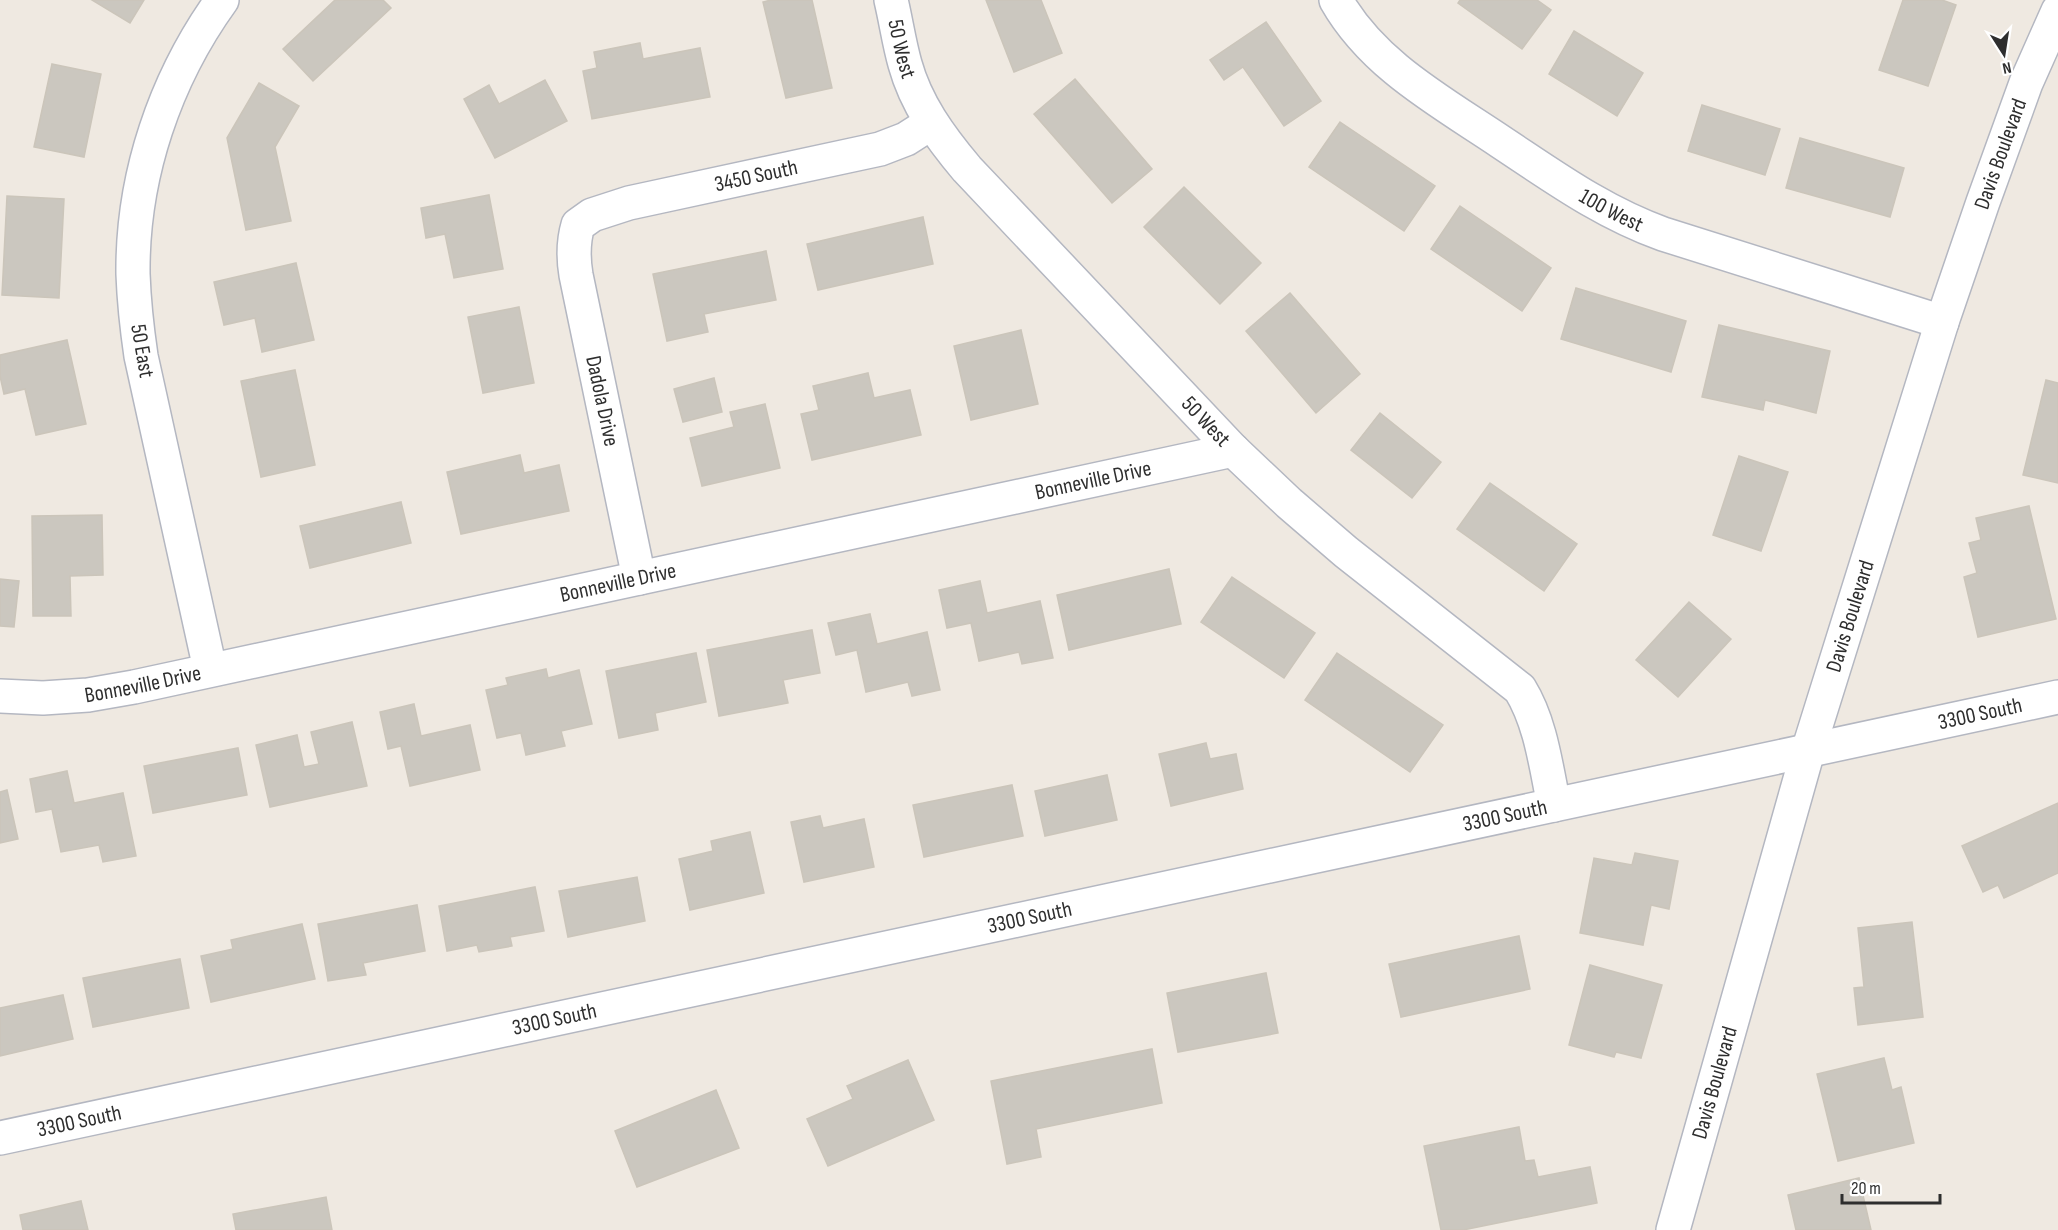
<svg xmlns="http://www.w3.org/2000/svg" width="2058" height="1230" font-family="'Sofia Sans Condensed',sans-serif">
  <style>
    .building { fill: #cbc7bf; stroke: #cbc5ba; stroke-width: 1.5 }
    .lines { fill: none; stroke-linecap: round; stroke-linejoin: round }
    .minor-casing { stroke: #b4b7c1; stroke-width: 36 }
    .minor { stroke: #fff; stroke-width: 33 }
    .labels { text-anchor: middle; dominant-baseline: central; stroke-width: 4.5; stroke-linejoin: round; paint-order: stroke }
    .street-label { font-size: 22px; fill: #2e2e2e; stroke: #fff }
  </style>
  <rect width="100%" height="100%" fill="#efe9e1"/>
  <!-- building -->
  <g class="building">
    <polygon points="92,0 144,0 130,23"/>
    <polygon points="335,0 383,0 391,8 313,81 283,49"/>
    <polygon points="771,0 812,0 832,88 786,98 763,2"/>
    <polygon points="986,0 1041,0 1062,53 1014,72"/>
    <polygon points="1460,0 1537,0 1551,10 1522,49 1458,3"/>
    <polygon points="1903,0 1942,0 1956,5 1928,86 1879,70"/>
    <polygon points="1266,22 1321,101 1284,126 1243,67 1224,80 1210,60"/>
    <polygon points="1574,31 1643,73 1617,116 1549,74"/>
    <polygon points="640,43 643,59 700,48 710,97 592,119 583,71 597,68 594,52"/>
    <polygon points="52,64 101,74 84,157 34,147"/>
    <polygon points="1075,79 1152,169 1112,203 1034,114"/>
    <polygon points="545,80 567,121 495,158 464,99 489,85 499,104"/>
    <polygon points="259,83 299,106 275,147 291,221 246,230 227,138"/>
    <polygon points="1702,105 1780,129 1765,175 1688,151"/>
    <polygon points="1340,122 1435,186 1404,231 1309,167"/>
    <polygon points="1800,138 1904,168 1890,217 1786,188"/>
    <polygon points="1184,187 1261,263 1220,304 1144,227"/>
    <polygon points="489,195 503,269 454,278 445,234 426,238 421,208"/>
    <polygon points="7,196 64,199 59,298 2,295"/>
    <polygon points="1460,206 1551,268 1522,311 1431,249"/>
    <polygon points="923,217 933,264 818,290 807,244"/>
    <polygon points="766,251 776,300 704,314 708,332 667,341 653,274"/>
    <polygon points="296,263 314,340 262,352 255,318 224,325 214,282"/>
    <polygon points="1576,288 1686,321 1671,372 1561,339"/>
    <polygon points="1290,293 1360,374 1316,413 1246,331"/>
    <polygon points="519,307 534,383 483,393 468,317"/>
    <polygon points="1719,325 1830,351 1816,413 1765,400 1763,410 1702,397"/>
    <polygon points="1021,330 1038,404 971,420 954,346"/>
    <polygon points="67,340 86,424 36,435 25,389 4,394 0,376 0,355"/>
    <polygon points="295,370 315,465 261,477 241,381"/>
    <polygon points="868,373 874,398 910,390 921,435 812,460 801,414 819,410 813,386"/>
    <polygon points="714,378 722,412 683,422 674,389"/>
    <polygon points="2046,380 2058,383 2058,483 2023,475"/>
    <polygon points="765,404 780,468 702,486 690,438 734,427 730,412"/>
    <polygon points="1380,413 1441,462 1412,498 1351,450"/>
    <polygon points="520,455 524,473 559,465 569,511 461,534 447,472"/>
    <polygon points="1739,456 1788,472 1761,551 1713,535"/>
    <polygon points="1490,483 1577,544 1544,591 1457,529"/>
    <polygon points="401,502 411,543 310,568 300,526"/>
    <polygon points="2029,506 2056,619 1978,637 1964,577 1977,573 1969,543 1981,540 1976,518"/>
    <polygon points="102,515 103,575 70,576 71,616 33,616 32,516"/>
    <polygon points="1169,569 1181,624 1069,650 1057,595"/>
    <polygon points="1232,577 1315,633 1284,678 1201,622"/>
    <polygon points="0,579 19,581 14,627 0,626"/>
    <polygon points="980,581 987,613 1040,601 1053,658 1022,664 1019,652 979,661 971,623 947,628 939,590"/>
    <polygon points="1689,602 1731,639 1678,697 1636,660"/>
    <polygon points="870,614 877,644 927,632 940,690 912,696 908,682 866,692 857,650 836,655 828,623"/>
    <polygon points="812,630 820,673 783,680 788,703 719,716 707,650"/>
    <polygon points="696,653 706,702 655,713 658,730 619,738 606,671"/>
    <polygon points="1337,653 1443,725 1410,772 1305,700"/>
    <polygon points="546,669 548,678 579,670 592,724 561,731 565,746 526,755 521,733 497,738 486,690 508,685 506,678"/>
    <polygon points="414,704 421,736 470,725 480,770 410,786 401,746 388,749 380,712"/>
    <polygon points="352,722 367,786 270,807 256,745 297,735 304,767 319,764 311,732"/>
    <polygon points="1206,743 1210,759 1236,754 1243,789 1171,806 1159,754"/>
    <polygon points="238,748 247,795 153,813 144,766"/>
    <polygon points="67,771 74,803 123,793 136,856 103,862 99,845 61,852 52,809 36,812 30,779"/>
    <polygon points="1107,775 1117,820 1045,836 1035,791"/>
    <polygon points="1012,785 1023,836 924,857 913,805"/>
    <polygon points="7,790 18,839 0,843 0,792"/>
    <polygon points="2058,803 2058,873 2004,898 1998,885 1983,892 1962,846"/>
    <polygon points="820,816 823,828 864,819 874,867 804,882 791,822"/>
    <polygon points="750,832 764,893 690,910 679,859 713,851 711,841"/>
    <polygon points="1635,853 1678,861 1669,909 1651,905 1643,945 1580,933 1594,858 1632,865"/>
    <polygon points="637,877 645,921 568,937 559,891"/>
    <polygon points="535,887 544,931 510,937 512,946 479,952 477,945 447,951 439,906"/>
    <polygon points="417,905 425,951 363,963 366,975 328,981 318,924"/>
    <polygon points="1912,922 1923,1017 1858,1025 1854,988 1864,987 1858,928"/>
    <polygon points="302,924 315,979 211,1002 201,956 233,949 231,940"/>
    <polygon points="1519,936 1530,989 1401,1017 1389,964"/>
    <polygon points="180,959 189,1008 93,1027 83,978"/>
    <polygon points="1590,965 1662,985 1641,1058 1616,1052 1614,1057 1569,1045"/>
    <polygon points="1266,973 1278,1033 1178,1052 1167,993"/>
    <polygon points="63,995 73,1039 0,1056 0,1008"/>
    <polygon points="1152,1049 1162,1103 1036,1129 1041,1157 1007,1164 991,1081"/>
    <polygon points="1884,1058 1892,1090 1901,1087 1914,1143 1838,1161 1817,1074"/>
    <polygon points="908,1060 934,1120 828,1166 807,1119 853,1099 847,1086"/>
    <polygon points="716,1090 739,1148 637,1187 615,1131"/>
    <polygon points="1519,1127 1525,1161 1534,1160 1538,1177 1590,1167 1597,1203 1463,1230 1441,1230 1424,1146"/>
    <polygon points="1859,1178 1871,1230 1796,1230 1788,1195"/>
    <polygon points="326,1197 332,1230 236,1230 233,1214"/>
    <polygon points="81,1201 88,1230 23,1230 20,1215"/>
  </g>
  <g class="lines">
    <!-- minor casing -->
    <g class="minor-casing">
      <g id="minor">
        <path id="s1" d="M 891,0 C 896,21 899,43 905,64 C 916,104 940,137 967,169 L 1233,450 L 1289,503 L 1346,552 L 1520,689 C 1541,723 1546,767 1554,805"/>
        <path id="s2" d="M 1336,0 C 1373,65 1440,101 1501,142 C 1554,177 1602,212 1663,234 L 1942,322"/>
        <path id="s3" d="M 639,578 L 576,275 C 573,257 573,242 578,225 L 592,215 L 629,203 L 880,149 L 906,139 L 931,123"/>
        <path d="M 210,669 L 141,356 C 137,329 134,301 133,274 C 132,176 165,79 222,0"/>
        <path id="s4" d="M 0,696 L 43,698 L 88,695 L 134,687 L 1233,450"/>
        <path id="s5" d="M 0,1138 L 2058,697"/>
        <path id="s6" d="M 1673,1230 L 1808,751 L 1942,322 L 1983,202 L 2026,83 L 2058,11"/>
      </g>
    </g>
    <!-- minor -->
    <use href="#minor" class="minor"/>
  </g>
  <g class="labels">
    <!-- street labels -->
    <g class="street-label">
      <text stroke="none"><textPath href="#s1" startOffset="50">50 West</textPath></text>
      <text stroke="none"><textPath href="#s6" startOffset="1125">Davis Boulevard</textPath></text>
      <text stroke="none"><textPath href="#s3" startOffset="546">3450 South</textPath></text>
      <text stroke="none"><textPath href="#s2" startOffset="350">100 West</textPath></text>
      <text transform="translate(142 351) rotate(80)">50 East</text>
      <text transform="translate(602 401) rotate(78)">Dadola Drive</text>
      <text stroke="none"><textPath href="#s1" startOffset="536">50 West</textPath></text>
      <text stroke="none"><textPath href="#s4" startOffset="1116">Bonneville Drive</textPath></text>
      <text stroke="none"><textPath href="#s4" startOffset="630">Bonneville Drive</textPath></text>
      <text stroke="none"><textPath href="#s6" startOffset="639">Davis Boulevard</textPath></text>
      <text stroke="none"><textPath href="#s4" startOffset="144">Bonneville Drive</textPath></text>
      <text stroke="none"><textPath href="#s5" startOffset="2025">3300 South</textPath></text>
      <text stroke="none"><textPath href="#s5" startOffset="1539">3300 South</textPath></text>
      <text stroke="none"><textPath href="#s5" startOffset="1053">3300 South</textPath></text>
      <text stroke="none"><textPath href="#s5" startOffset="567">3300 South</textPath></text>
      <text stroke="none"><textPath href="#s6" startOffset="153">Davis Boulevard</textPath></text>
      <text stroke="none"><textPath href="#s5" startOffset="81">3300 South</textPath></text>
    </g>
  </g>
  <!-- north arrow -->
  <g transform="translate(2004 54) rotate(168)" stroke="#ffffff" stroke-width="4.5" paint-order="stroke">
  <path d="M0-4.5L10 22L0 15L-10 22Z" fill="#2e2e2e"/>
  <text y="-9" font-size="16" font-weight="bold" text-anchor="middle" fill="#2e2e2e">N</text>
  </g>
  <!-- scale -->
  <path d="M1842 1194v9h98v-9" fill="none" stroke="#2e2e2e" stroke-width="3"/>
  <text x="1851" y="1194" font-size="18" fill="#2e2e2e" stroke="#ffffff" stroke-width="4.5" paint-order="stroke">20 m</text>
</svg>
